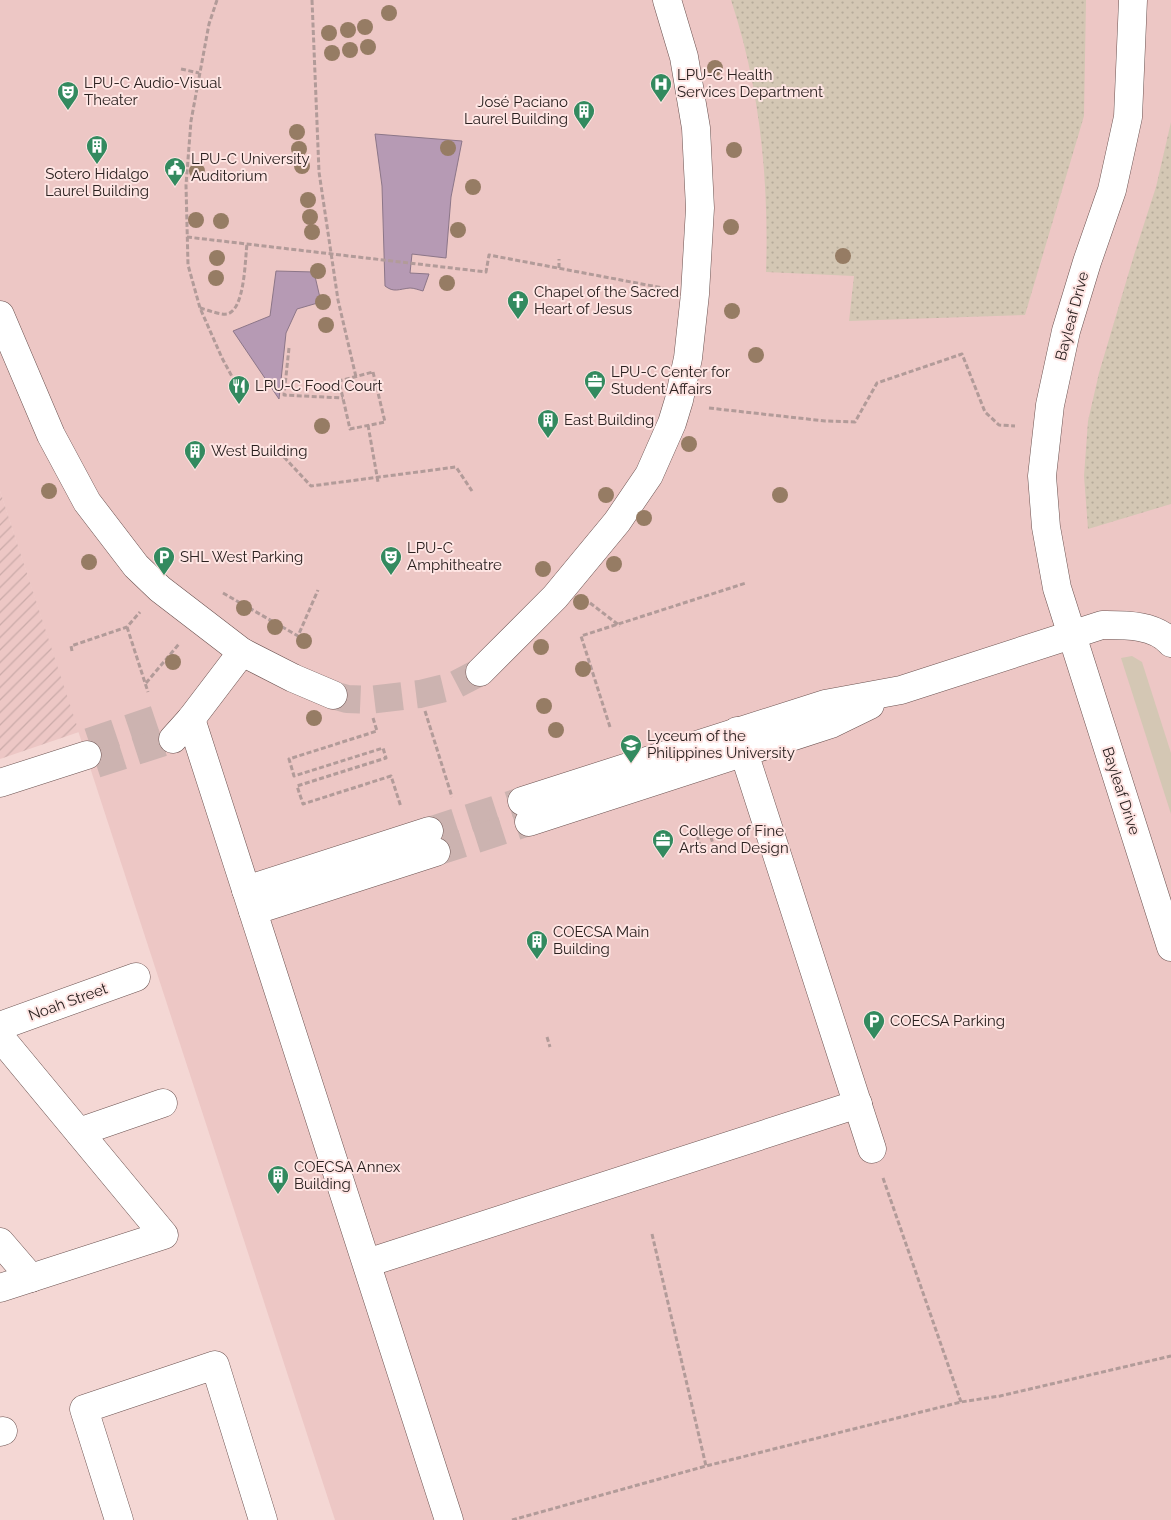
<svg xmlns="http://www.w3.org/2000/svg" width="1171" height="1520" font-family="Raleway,sans-serif">
  <style>
    .built { fill: #edc7c5 }
    .industrial { fill: url(#industrial-furrows) }
    .grass { fill: url(#grass-dots) }
    .garden { fill: #d4c7b4 }
    .water { fill: #b69ab4; stroke: #8c7688 }
    .lines { fill: none; stroke-linecap: round; stroke-linejoin: round }
    .minor-tunnel { stroke: #ccb3b0; stroke-width: 28; stroke-dasharray: 28 14; stroke-linecap: butt }
    .minor-casing { stroke: #6b5250; stroke-width: 29 }
    .path { stroke: #b29b99; stroke-width: 3; stroke-dasharray: 5 2.5; stroke-linecap: butt }
    .minor { stroke: #fff; stroke-width: 28 }
    .tree { fill: #967c64 }
    .labels { text-anchor: middle; dominant-baseline: central; stroke-width: 4; stroke-linejoin: round; paint-order: stroke }
    .poi-label { font-size: 15px; fill: #2b2120; stroke: #fee5e3; text-anchor: start }
    .street-label { font-size: 15px; fill: #2b2120; stroke: #fee5e3 }
  </style>
  <defs>
    <pattern id="industrial-furrows" width="10" height="10" patternUnits="userSpaceOnUse" patternTransform="scale(1.25)"><rect width="10" height="10" fill="#edc7c5"/><path d="M-1 1l2-2M0 10L10 0M9 11l2-2" fill="none" stroke="#cbaba9"/></pattern>
    <pattern id="grass-dots" width="8" height="8" patternUnits="userSpaceOnUse" patternTransform="scale(1.25)"><rect width="8" height="8" fill="#d4c7b4"/><path d="M2 2h.1M6 6h.1" fill="none" stroke="#b6ab9a" stroke-width="1.8" stroke-linecap="round"/></pattern>
  </defs>
  <rect width="100%" height="100%" fill="#f4d7d4"/>
  <!-- built -->
  <polygon class="built" points="0,0 1171,0 1171,1520 335,1520 0,491"/>
  <!-- industrial -->
  <polygon class="industrial" points="0,491 79,732 0,759"/>
  <!-- grass -->
  <g class="grass">
    <path d="M 731,0 L 1086,0 L 1084,116 L 1025,315 L 849,321 L 854,276 L 766,272 C 769,181 760,87 731,0 Z"/>
    <polygon points="1171,122 1171,504 1088,529 1084,476 1088,421 1099,373 1134,255 1156,187"/>
  </g>
  <!-- garden -->
  <polygon class="garden" points="1132,656 1142,662 1171,753 1171,814 1121,658"/>
  <!-- water -->
  <g class="water">
    <path d="M 375,134 L 462,141 L 451,197 L 446,258 L 412,254 L 410,273 L 429,274 L 423,291 C 419,290 414,288 410,288 C 399,289 394,293 385,286 L 382,186 Z"/>
    <polygon points="276,271 314,272 321,302 297,309 286,333 279,399 233,331 270,316"/>
  </g>
  <g class="lines">
    <!-- minor-tunnel -->
    <g class="minor-tunnel">
      <polyline points="333,695 347,699 370,700 420,694 453,686 480,672"/>
      <polyline points="89,742 166,716"/>
      <polyline points="96,764 173,739"/>
      <polyline points="429,831 522,801"/>
      <polyline points="436,852 529,822"/>
    </g>
    <!-- minor casing -->
    <g class="minor-casing">
      <g id="minor">
        <polyline points="1133,0 1128,117 1112,190 1087,262 1066,331 1050,405 1042,476 1046,527 1057,588 1171,947"/>
        <polyline points="0,315 51,435 87,502 136,566 160,589 242,652 293,678 333,695"/>
        <polyline points="480,672 555,597 617,522 649,475 672,423 679,400 688,358 695,294 700,208 696,128 684,57 667,0"/>
        <polyline points="191,719 449,1520"/>
        <polyline points="737,731 872,1149"/>
        <polyline points="173,739 191,719 242,652"/>
        <polyline points="0,783 87,755"/>
        <path d="M 522,801 L 825,704 L 901,690 L 1102,625 C 1124,625 1155,624 1171,643"/>
        <polyline points="529,822 831,724 870,705"/>
        <polyline points="246,890 429,831"/>
        <polyline points="253,911 436,852"/>
        <polyline points="0,1026 136,977"/>
        <polyline points="0,1037 164,1235 0,1288"/>
        <polyline points="79,1132 163,1103"/>
        <polyline points="0,1242 31,1278"/>
        <polyline points="367,1263 858,1104"/>
        <polyline points="0,1432 3,1431"/>
        <polyline points="119,1520 84,1409 215,1365 263,1520"/>
      </g>
    </g>
    <!-- path -->
    <g class="path">
      <polyline points="217,0 209,24 191,121 186,185 188,265 200,308 222,358 236,384"/>
      <polyline points="312,0 319,172 338,300 356,377"/>
      <polyline points="181,69 199,73"/>
      <polyline points="187,237 486,272 489,255 663,288"/>
      <polyline points="559,268 559,259"/>
      <path d="M 200,308 C 208,310 220,315 227,314 C 245,310 245,259 247,244"/>
      <polyline points="289,348 284,395 343,398"/>
      <polygon points="373,372 385,422 350,429 339,381"/>
      <polyline points="709,408 825,421 855,422 877,383 962,354 985,412 999,425 1015,426"/>
      <polyline points="368,425 378,482"/>
      <polyline points="284,457 311,486 456,467 472,491"/>
      <polyline points="223,593 298,636 318,590"/>
      <polyline points="590,603 620,626"/>
      <polyline points="127,627 148,692"/>
      <polyline points="72,651 71,646 127,627 140,612"/>
      <polyline points="146,683 179,644"/>
      <polyline points="425,711 452,797"/>
      <polyline points="373,718 377,731 289,759 294,776 383,748 386,758 297,786 303,804 391,776 401,807"/>
      <polyline points="610,727 581,636 746,583"/>
      <polyline points="703,854 696,832 708,828 715,850 722,848"/>
      <polyline points="547,1037 550,1047"/>
      <polyline points="883,1178 961,1402"/>
      <polyline points="652,1234 706,1466"/>
      <polyline points="512,1520 706,1466 961,1402 1000,1396 1171,1356"/>
    </g>
    <!-- minor -->
    <use href="#minor" class="minor"/>
  </g>
  <!-- trees -->
  <g class="tree">
    <circle cx="389" cy="13" r="8"/>
    <circle cx="365" cy="27" r="8"/>
    <circle cx="348" cy="30" r="8"/>
    <circle cx="329" cy="33" r="8"/>
    <circle cx="368" cy="47" r="8"/>
    <circle cx="350" cy="50" r="8"/>
    <circle cx="332" cy="53" r="8"/>
    <circle cx="715" cy="68" r="8"/>
    <circle cx="297" cy="132" r="8"/>
    <circle cx="448" cy="148" r="8"/>
    <circle cx="299" cy="149" r="8"/>
    <circle cx="734" cy="150" r="8"/>
    <circle cx="302" cy="166" r="8"/>
    <circle cx="197" cy="171" r="8"/>
    <circle cx="473" cy="187" r="8"/>
    <circle cx="308" cy="200" r="8"/>
    <circle cx="310" cy="217" r="8"/>
    <circle cx="196" cy="220" r="8"/>
    <circle cx="221" cy="221" r="8"/>
    <circle cx="731" cy="227" r="8"/>
    <circle cx="458" cy="230" r="8"/>
    <circle cx="312" cy="232" r="8"/>
    <circle cx="843" cy="256" r="8"/>
    <circle cx="217" cy="258" r="8"/>
    <circle cx="318" cy="271" r="8"/>
    <circle cx="216" cy="278" r="8"/>
    <circle cx="447" cy="283" r="8"/>
    <circle cx="323" cy="302" r="8"/>
    <circle cx="732" cy="311" r="8"/>
    <circle cx="326" cy="325" r="8"/>
    <circle cx="756" cy="355" r="8"/>
    <circle cx="322" cy="426" r="8"/>
    <circle cx="689" cy="444" r="8"/>
    <circle cx="49" cy="491" r="8"/>
    <circle cx="606" cy="495" r="8"/>
    <circle cx="780" cy="495" r="8"/>
    <circle cx="644" cy="518" r="8"/>
    <circle cx="89" cy="562" r="8"/>
    <circle cx="614" cy="564" r="8"/>
    <circle cx="543" cy="569" r="8"/>
    <circle cx="581" cy="602" r="8"/>
    <circle cx="244" cy="608" r="8"/>
    <circle cx="275" cy="627" r="8"/>
    <circle cx="304" cy="641" r="8"/>
    <circle cx="541" cy="647" r="8"/>
    <circle cx="173" cy="662" r="8"/>
    <circle cx="583" cy="669" r="8"/>
    <circle cx="544" cy="706" r="8"/>
    <circle cx="314" cy="718" r="8"/>
    <circle cx="556" cy="730" r="8"/>
  </g>
  <!-- icons -->
  <defs>
    <g id="hospital-pin" transform="scale(1.125)"><path d="M0 17L-7.5 6A9.5 9.5 0 1 1 7.5 6Z" fill="#338a5f" stroke="#fee5e3"/><path d="M-5-5h3v3.5h4V-5h3V5h-3V1.5h-4V5h-3Z" fill="#fff"/></g>
    <g id="theatre-pin" transform="scale(1.125)"><path d="M0 17L-7.5 6A9.5 9.5 0 1 1 7.5 6Z" fill="#338a5f" stroke="#fee5e3"/><path d="M-5-5.5Q0-4 5-5.5V0Q5 5 0 6Q-5 5-5 0ZM-3.3-2.5H-1v1.5H-3.3ZM1-2.5H3.3v1.5H1ZM-2.8 1Q0 5.5 2.8 1Z" fill="#fff"/></g>
    <g id="building-pin" transform="scale(1.125)"><path d="M0 17L-7.5 6A9.5 9.5 0 1 1 7.5 6Z" fill="#338a5f" stroke="#fee5e3"/><path d="M-4-6H4V6H1V3H-1V6H-4ZM-2.5-4.3h1.7v1.8h-1.7ZM.8-4.3h1.7v1.8H.8ZM-2.5-1h1.7V.8h-1.7ZM.8-1h1.7V.8H.8Z" fill="#fff"/></g>
    <g id="civic-pin" transform="scale(1.125)"><path d="M0 17L-7.5 6A9.5 9.5 0 1 1 7.5 6Z" fill="#338a5f" stroke="#fee5e3"/><path d="M-.6-6.5H3V-4.5H.6V-3L4-1V1h2V6H-6V1h2V-1L-.6-3ZM-1.2 2.5V6h2.4V2.5Z" fill="#fff"/></g>
    <g id="church-pin" transform="scale(1.125)"><path d="M0 17L-7.5 6A9.5 9.5 0 1 1 7.5 6Z" fill="#338a5f" stroke="#fee5e3"/><path d="M-1.2-6h2.4v3.5h3.3v2.4h-3.3V6h-2.4V-.1h-3.3v-2.4h3.3Z" fill="#fff"/></g>
    <g id="office-pin" transform="scale(1.125)"><path d="M0 17L-7.5 6A9.5 9.5 0 1 1 7.5 6Z" fill="#338a5f" stroke="#fee5e3"/><path d="M-6-3h4V-5.5h4V-3h4V5H-6ZM-1-4.5V-3h2v-1.5ZM-6 0V1H6V0Z" fill="#fff"/></g>
    <g id="restaurant-pin" transform="scale(1.125)"><path d="M0 17L-7.5 6A9.5 9.5 0 1 1 7.5 6Z" fill="#338a5f" stroke="#fee5e3"/><path d="M-5-6h1v4h1v-4h1v4h1v-4h1v5L-1.5 .5V6h-2V.5L-5-1ZM5-6V6H3V1.5H1.5Q1.5-4 5-6Z" fill="#fff"/></g>
    <g id="parking-pin" transform="scale(1.125)"><path d="M0 17L-7.5 6A9.5 9.5 0 1 1 7.5 6Z" fill="#338a5f" stroke="#fee5e3"/><path d="M-3.5-5.5H1a3.5 3.5 0 0 1 0 7H-1V5.5H-3.5ZM-1-3.4V-.6H.8a1.4 1.4 0 0 0 0-2.8Z" fill="#fff"/></g>
    <g id="university-pin" transform="scale(1.125)"><path d="M0 17L-7.5 6A9.5 9.5 0 1 1 7.5 6Z" fill="#338a5f" stroke="#fee5e3"/><path d="M0-5L7-2L0 1L-7-2ZM-4 1L0 2.5L4 1V4Q0 6-4 4Z" fill="#fff"/></g>
  </defs>
  <g fill-rule="evenodd">
    <use href="#hospital-pin" x="661" y="84"/>
    <use href="#theatre-pin" x="68" y="92"/>
    <use href="#building-pin" x="584" y="111"/>
    <use href="#building-pin" x="97" y="146"/>
    <use href="#civic-pin" x="175" y="168"/>
    <use href="#church-pin" x="518" y="301"/>
    <use href="#office-pin" x="595" y="381"/>
    <use href="#restaurant-pin" x="239" y="386"/>
    <use href="#building-pin" x="548" y="420"/>
    <use href="#building-pin" x="195" y="451"/>
    <use href="#parking-pin" x="164" y="557"/>
    <use href="#theatre-pin" x="391" y="557"/>
    <use href="#university-pin" x="631" y="745"/>
    <use href="#office-pin" x="663" y="840"/>
    <use href="#building-pin" x="537" y="941"/>
    <use href="#parking-pin" x="874" y="1021"/>
    <use href="#building-pin" x="278" y="1176"/>
  </g>
  <g class="labels">
    <!-- poi labels -->
    <g class="poi-label">
      <text x="677" y="75">LPU-C Health<tspan x="677" dy="17">Services Department</tspan></text>
      <text x="84" y="83">LPU-C Audio-Visual<tspan x="84" dy="17">Theater</tspan></text>
      <text x="568" y="102" text-anchor="end">José Paciano<tspan x="568" dy="17">Laurel Building</tspan></text>
      <text x="191" y="159">LPU-C University<tspan x="191" dy="17">Auditorium</tspan></text>
      <text x="97" y="174" text-anchor="middle">Sotero Hidalgo<tspan x="97" dy="17">Laurel Building</tspan></text>
      <text x="534" y="292">Chapel of the Sacred<tspan x="534" dy="17">Heart of Jesus</tspan></text>
      <text x="611" y="372">LPU-C Center for<tspan x="611" dy="17">Student Affairs</tspan></text>
      <text x="255" y="386">LPU-C Food Court</text>
      <text x="564" y="420">East Building</text>
      <text x="211" y="451">West Building</text>
      <text x="407" y="548">LPU-C<tspan x="407" dy="17">Amphitheatre</tspan></text>
      <text x="180" y="557">SHL West Parking</text>
      <text x="647" y="736">Lyceum of the<tspan x="647" dy="17">Philippines University</tspan></text>
      <text x="679" y="831">College of Fine<tspan x="679" dy="17">Arts and Design</tspan></text>
      <text x="553" y="932">COECSA Main<tspan x="553" dy="17">Building</tspan></text>
      <text x="890" y="1021">COECSA Parking</text>
      <text x="294" y="1167">COECSA Annex<tspan x="294" dy="17">Building</tspan></text>
    </g>
    <!-- street labels -->
    <g class="street-label">
      <text transform="translate(1072 316) rotate(-75)">Bayleaf Drive</text>
      <text transform="translate(1121 791) rotate(72)">Bayleaf Drive</text>
      <text transform="translate(68 1002) rotate(-20)">Noah Street</text>
    </g>
  </g>
</svg>
